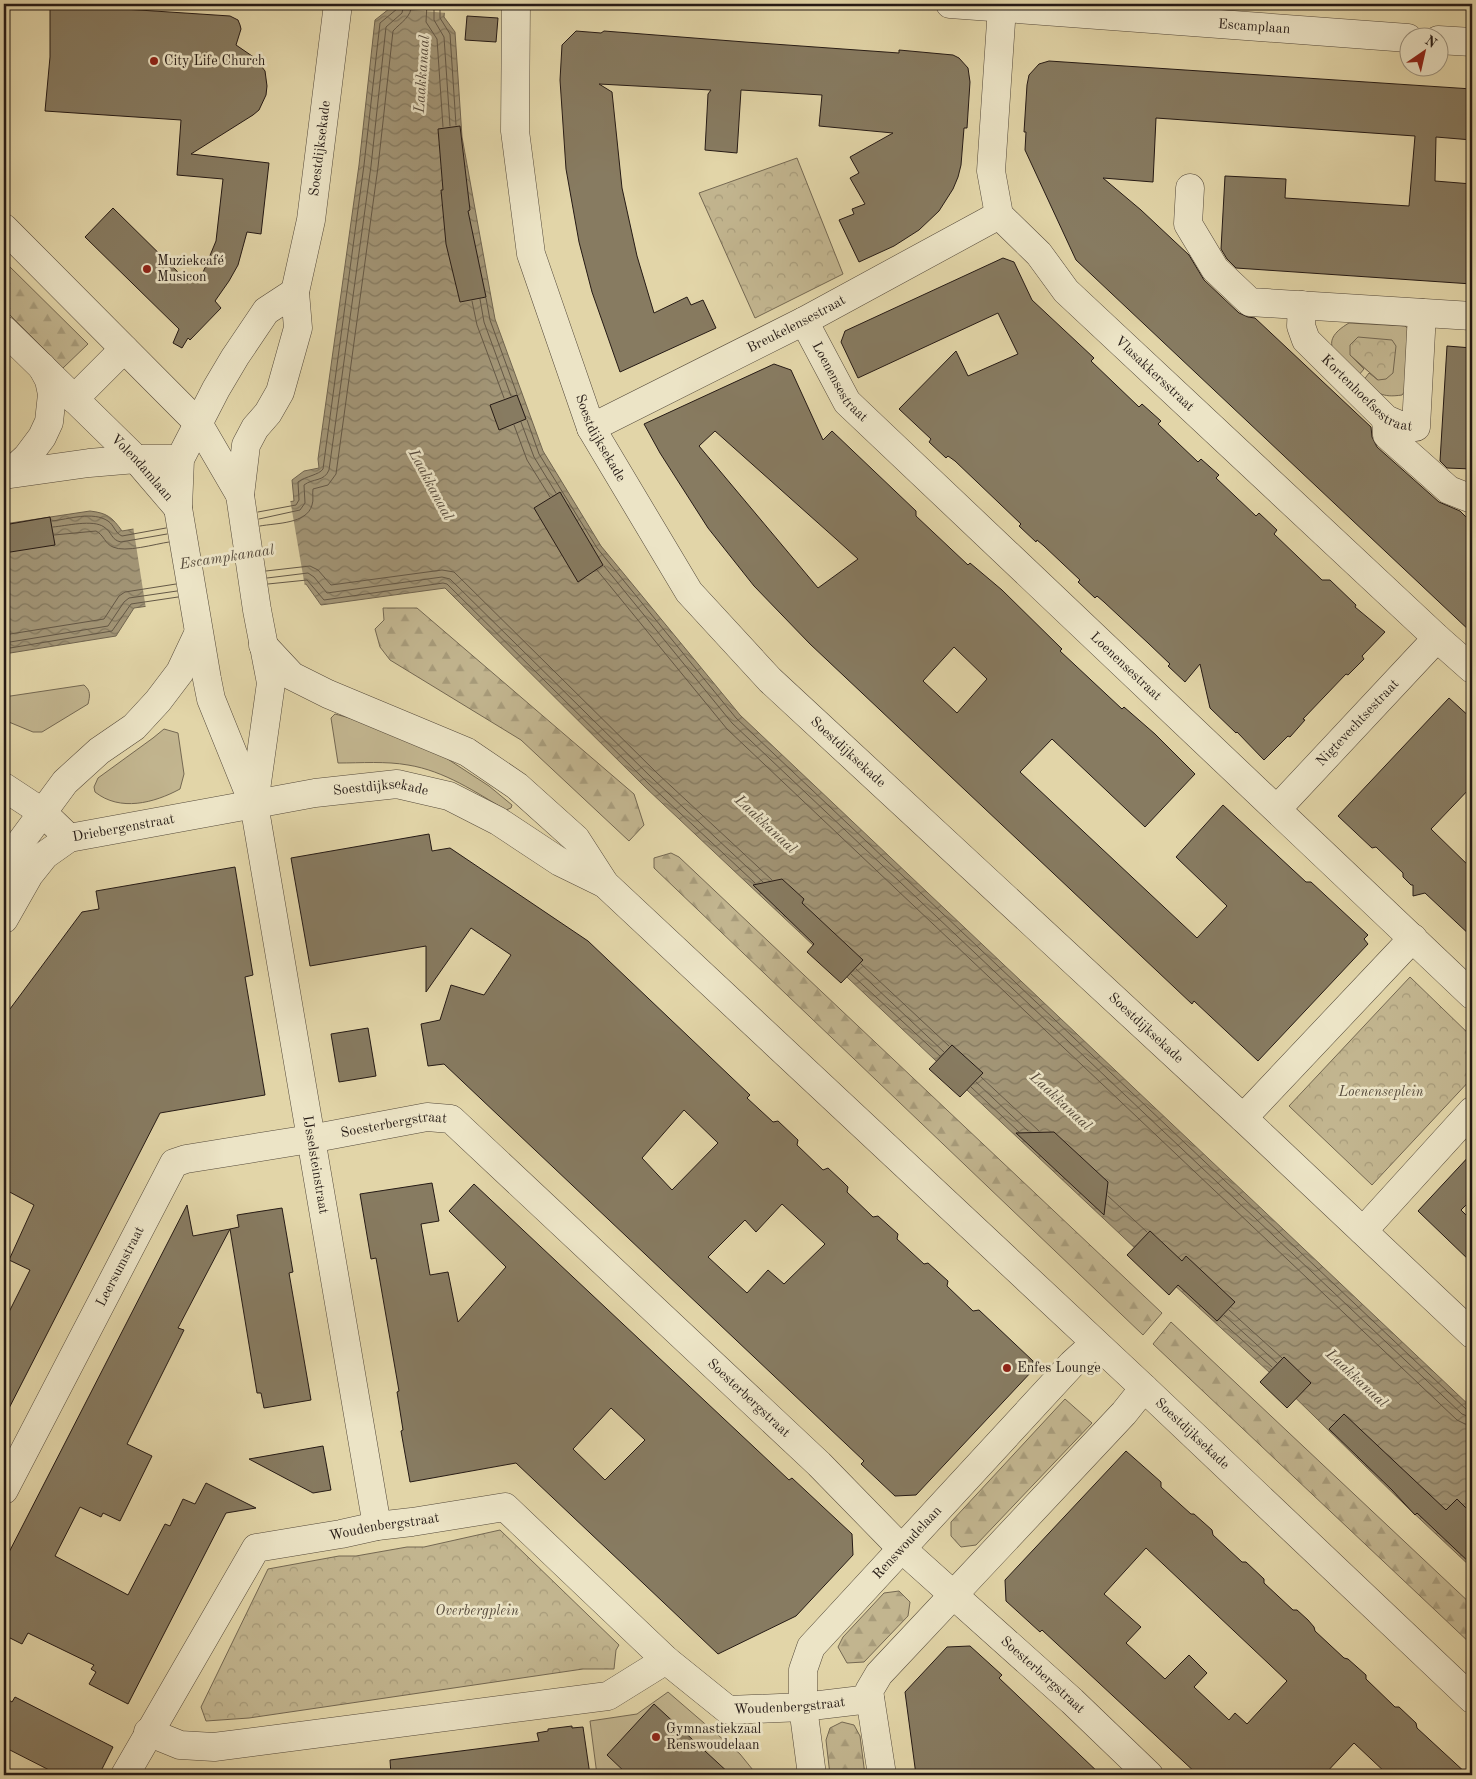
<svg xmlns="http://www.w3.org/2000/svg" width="1476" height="1779" font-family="'Old Standard TT',serif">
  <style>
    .grass { fill: #c2b58f; stroke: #746852 }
    .forest { fill: url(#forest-firs); stroke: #746852 }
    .park { fill: url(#park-crowns); stroke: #746852 }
    .water { fill: url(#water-waves); stroke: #70644f }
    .pier { fill: #e2d5a8 }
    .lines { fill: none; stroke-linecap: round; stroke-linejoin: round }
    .shore { stroke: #645846; stroke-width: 1 }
    .building { fill: #877b61; stroke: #251a15; fill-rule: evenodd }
    .minor-casing { stroke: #54493a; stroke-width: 29 }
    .tertiary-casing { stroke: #54493a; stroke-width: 29 }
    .minor { stroke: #ece4c6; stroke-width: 28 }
    .tertiary { stroke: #ece4c6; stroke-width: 28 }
    .tram { stroke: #251a15; stroke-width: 1 }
    .poi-dot { fill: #8f2418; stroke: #ece4c6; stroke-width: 2 }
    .labels { text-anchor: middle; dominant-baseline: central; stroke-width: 5; stroke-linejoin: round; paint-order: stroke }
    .street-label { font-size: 14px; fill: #251a15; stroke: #ece4c6 }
    .poi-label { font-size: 14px; fill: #251a15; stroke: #ece4c6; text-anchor: start }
    .park-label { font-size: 14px; font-style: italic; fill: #54483a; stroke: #ece4c6 }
    .water-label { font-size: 15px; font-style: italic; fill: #574b3c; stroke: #ece4c6 }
  </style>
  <defs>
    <pattern id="forest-firs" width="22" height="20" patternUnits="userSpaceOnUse" patternTransform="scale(1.25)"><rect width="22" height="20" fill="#c2b58f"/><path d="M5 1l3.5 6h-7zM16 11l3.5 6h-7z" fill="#a79b7a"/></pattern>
    <pattern id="park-crowns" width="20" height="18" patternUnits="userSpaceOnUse" patternTransform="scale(1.25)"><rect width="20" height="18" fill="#c2b58f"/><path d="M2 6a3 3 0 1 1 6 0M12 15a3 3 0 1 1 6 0" fill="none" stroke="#a79b7a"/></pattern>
    <pattern id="water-waves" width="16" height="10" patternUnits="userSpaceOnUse" patternTransform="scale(1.25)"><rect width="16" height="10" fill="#a29576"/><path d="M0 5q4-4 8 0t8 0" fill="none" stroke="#847960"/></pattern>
  </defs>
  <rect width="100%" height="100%" fill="#e2d5a8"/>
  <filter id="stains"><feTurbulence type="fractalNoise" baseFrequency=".004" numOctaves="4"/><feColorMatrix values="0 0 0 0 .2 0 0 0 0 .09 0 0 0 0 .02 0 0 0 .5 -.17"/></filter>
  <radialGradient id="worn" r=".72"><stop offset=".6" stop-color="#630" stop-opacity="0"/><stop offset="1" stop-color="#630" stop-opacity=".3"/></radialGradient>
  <!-- grass -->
  <g class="grass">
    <path d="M 1349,323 L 1405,326 L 1411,331 L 1408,387 L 1402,395 C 1381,398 1378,393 1363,381 L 1369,373 L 1378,380 L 1350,355 L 1364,369 L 1358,376 C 1338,357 1315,343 1349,323 Z"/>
    <path d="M 84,685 C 91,691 90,696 88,704 L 42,732 L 33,732 L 4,720 L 4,697 Z"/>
    <path d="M 335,714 L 372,724 L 443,756 L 489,786 L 512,805 L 511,808 L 506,810 C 475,792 445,771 408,765 C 386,761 361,763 338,763 L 331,718 Z"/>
    <path d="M 164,729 L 178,733 L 184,774 L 180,789 C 154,803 120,812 95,792 L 94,787 L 98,778 L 153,738 Z"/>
    <polygon points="668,1692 740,1754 757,1775 597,1775 590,1721 637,1714"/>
  </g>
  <!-- forest -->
  <g class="forest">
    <polygon points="4,261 88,344 63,368 4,309"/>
    <polygon points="383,608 417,608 634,794 644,825 629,841 521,740 390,660 380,647 375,629 384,620"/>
    <polygon points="671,853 679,857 1162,1313 1143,1335 654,868 654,858"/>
    <polygon points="1171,1322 1472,1605 1472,1645 1153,1344"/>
    <polygon points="1065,1399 1092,1423 976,1545 961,1547 951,1536 951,1522"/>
    <polygon points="899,1591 910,1602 908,1616 864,1662 847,1663 838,1647 843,1637 884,1593"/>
    <polygon points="842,1722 854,1725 860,1736 865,1775 830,1775 826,1740 830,1728"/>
  </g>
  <!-- park -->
  <g class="park">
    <polygon points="797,158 843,274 755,318 699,193"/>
    <polygon points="1358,337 1392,340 1396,346 1393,373 1386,379 1378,380 1350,355 1350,345"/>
    <polygon points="1410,977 1472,1037 1472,1078 1372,1185 1289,1106"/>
    <polygon points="500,1530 619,1645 616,1650 614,1669 583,1669 249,1718 206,1721 201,1707 268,1569 339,1556 356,1556 407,1547 424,1547"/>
  </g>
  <!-- water -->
  <path class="water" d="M 445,4 L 444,17 L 455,32 L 462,137 L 495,319 L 543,451 L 601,546 L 740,715 L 1472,1408 L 1472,1568 L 1404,1504 L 1269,1372 L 1172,1283 L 645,787 L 445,588 L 321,605 L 306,584 L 134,608 L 116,636 L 4,654 L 4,524 L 90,511 C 107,513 112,517 122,531 L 294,501 L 292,480 L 304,471 L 319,468 L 318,459 L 359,165 L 375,20 L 394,5 Z"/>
  <!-- pier -->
  <g class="pier">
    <polygon points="392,4 448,4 447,13 388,8"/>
    <polygon points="290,499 305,587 146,609 133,526"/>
  </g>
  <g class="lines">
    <!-- shore -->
    <g class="shore">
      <polyline points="427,4 426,22 437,39 443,127"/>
      <polyline points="434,4 434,20 444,37 450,126"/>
      <polyline points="440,4 440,18 450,34 456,125"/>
      <polyline points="486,298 490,320 517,394"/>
      <polyline points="480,299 484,322 511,396"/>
      <polyline points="472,301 477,325 504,398"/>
      <polyline points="527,420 539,454 597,548 736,718 1467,1410 1472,1411"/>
      <polyline points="521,422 534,457 556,493"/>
      <polyline points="514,425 527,460 550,497"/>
      <path d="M 258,512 L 296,505 L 299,500 L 298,482 C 306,476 319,475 323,469 L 364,165 L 380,23 L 397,9 L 398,4"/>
      <path d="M 259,519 L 300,510 L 305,503 L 304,485 C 313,478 324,482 329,470 L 371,166 L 386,27 L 402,13 L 404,4"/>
      <path d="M 52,521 C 69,519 93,511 108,521 C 114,525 115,533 122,536 L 166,528"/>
      <path d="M 260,526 C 276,523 307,524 312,505 C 314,500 312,494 313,489 L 328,485 L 336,474 L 378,167 L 393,31 C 401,22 411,18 412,4"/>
      <path d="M 53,527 C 66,526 93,519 104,527 C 112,532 111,540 121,542 L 167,534"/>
      <path d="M 54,535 L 96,531 C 104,535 105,544 113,547 C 125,553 155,544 169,542"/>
      <polyline points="604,566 732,723 1462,1414 1472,1418"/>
      <polyline points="597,570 727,729 1457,1420 1465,1424 1472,1425"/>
      <polyline points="266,571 310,566 318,570 331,585 442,570 454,572 658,774 772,880"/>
      <polyline points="267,578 308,573 314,577 327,593 442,577 450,579 653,779 763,882"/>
      <polyline points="268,584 307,580 324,600 443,583 447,584 649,784 755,883"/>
      <polyline points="4,635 104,619 119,596 125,592 176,584"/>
      <polyline points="4,643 108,626 124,602 129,598 177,591"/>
      <polyline points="4,649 112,631 131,604 178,597"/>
      <polyline points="861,964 949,1046"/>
      <polyline points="856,969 944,1052"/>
      <polyline points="851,974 940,1056"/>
      <polyline points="981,1077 1039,1131"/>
      <polyline points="976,1082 1028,1131"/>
      <polyline points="971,1087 1019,1132"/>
      <polyline points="1108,1196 1147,1232"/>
      <polyline points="1229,1310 1282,1358"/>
      <polyline points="1224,1315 1277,1363"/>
      <polyline points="1220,1320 1272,1367"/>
    </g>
  </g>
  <!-- building -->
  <g class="building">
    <polygon points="50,4 78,4 78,6 230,16 238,20 240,25 241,29 236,45 255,58 265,71 267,86 266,95 259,110 253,115 191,154 269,163 261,234 247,232 238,265 229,281 215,301 221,308 190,340 188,338 182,348 173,343 179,329 85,237 113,208 183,277 188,272 199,282 216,241 223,179 177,175 181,120 45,111 50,57"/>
    <polygon points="467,16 498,18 496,42 465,40"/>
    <polygon points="576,31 601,33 604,31 745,42 899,53 899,50 953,55 959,58 968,68 970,82 967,128 964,128 961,165 958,177 953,189 939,211 919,230 894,246 859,262 839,220 854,214 852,209 865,204 850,178 859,173 850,157 893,133 819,126 822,95 741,90 737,153 705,150 708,94 711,90 599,84 612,92 622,188 637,256 654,313 687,297 691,305 703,300 716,328 620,372 592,292 579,242 566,169 560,80 562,45"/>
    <polygon points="1049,61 1472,89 1472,140 1436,137 1435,181 1472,184 1472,284 1236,268 1227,259 1221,249 1225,176 1286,179 1285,198 1409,206 1415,136 1156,118 1153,182 1103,178 1141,210 1189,255 1204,280 1239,313 1248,317 1255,318 1371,427 1372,437 1377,447 1439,502 1460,511 1472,523 1472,633 1076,260 1025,150 1026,132 1024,132 1027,85 1029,75 1039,64"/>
    <polygon points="460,126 470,210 468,211 486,297 460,302 446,244 441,190 443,190 438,129"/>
    <polygon points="1003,258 1014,262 1032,300 1094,358 1091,361 1139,407 1142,404 1161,421 1158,424 1198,462 1201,459 1219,475 1216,478 1256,516 1259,513 1277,530 1274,534 1322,580 1330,580 1356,605 1355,607 1385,632 1362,656 1364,659 1348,675 1346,674 1303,719 1305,720 1290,737 1288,736 1264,760 1237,732 1236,733 1210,708 1200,664 1185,682 1168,666 1170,664 1148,643 1104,602 1097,596 1095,598 1078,582 1080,580 1044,546 1037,540 1036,542 1019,526 1021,524 955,461 948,456 946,458 929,442 931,439 899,409 956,351 968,376 1018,354 998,313 858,378 841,342 845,331"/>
    <polygon points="1447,346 1472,348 1472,469 1447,468 1440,461"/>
    <path d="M 774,364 L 791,370 L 823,440 L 832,431 L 916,511 L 916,516 L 968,565 L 970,563 L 1002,590 L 1062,649 L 1060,651 L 1122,709 L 1124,707 L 1155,734 L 1195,774 L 1145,827 L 1052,739 L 1020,772 L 1197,938 L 1227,906 L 1176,857 L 1223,805 L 1306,882 L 1311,882 L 1368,935 L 1364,939 L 1368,944 L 1258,1061 L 1194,1001 L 1192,1004 L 810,644 L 754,586 L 708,528 L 660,453 L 644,424 ZM 715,431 L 836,539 L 858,559 L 818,588 L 699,446 ZM 954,647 L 987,679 L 957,713 L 923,681 Z"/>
    <polygon points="517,395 526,419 499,430 490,405"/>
    <polygon points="560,492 603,565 578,582 534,508"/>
    <polygon points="50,517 55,545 4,553 4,525"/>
    <polygon points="1449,698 1472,719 1472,786 1431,829 1472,869 1472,937 1425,893 1413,896 1413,885 1411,885 1403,877 1403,873 1376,847 1372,848 1338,816"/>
    <path d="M 429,834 L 432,851 L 450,848 L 588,941 L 750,1095 L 747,1098 L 773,1122 L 778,1121 L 798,1140 L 797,1145 L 823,1170 L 828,1168 L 843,1182 L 848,1187 L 847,1192 L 873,1217 L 878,1216 L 898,1234 L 897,1239 L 924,1264 L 928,1263 L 948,1281 L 947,1286 L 973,1311 L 979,1310 L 1033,1361 L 1033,1370 L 916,1495 L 895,1496 L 861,1464 L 864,1461 L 444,1064 L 428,1066 L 421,1024 L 440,1020 L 451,985 L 484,995 L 511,955 L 471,928 L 426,992 L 426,946 L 310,966 L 291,858 ZM 684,1110 L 718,1143 L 672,1190 L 642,1158 ZM 782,1204 L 825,1244 L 784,1284 L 768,1270 L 747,1293 L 708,1257 L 745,1220 L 756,1232 Z"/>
    <polygon points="235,867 253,975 245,977 265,1095 160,1113 4,1418 4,1322 30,1270 9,1260 34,1205 4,1189 4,1017 82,912 99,909 96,891"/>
    <polygon points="782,879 804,899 802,903 863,960 841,983 807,952 814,944 753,885"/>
    <polygon points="368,1028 376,1076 339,1082 331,1034"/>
    <polygon points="952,1045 983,1073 960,1097 929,1069"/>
    <polygon points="1054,1132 1108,1182 1104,1215 1016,1133"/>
    <polygon points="1472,1153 1472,1199 1461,1210 1472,1221 1472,1263 1418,1211"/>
    <path d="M 432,1183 L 439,1221 L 421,1224 L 430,1275 L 448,1272 L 458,1322 L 506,1267 L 449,1211 L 474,1184 L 789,1480 L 792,1478 L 852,1534 L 853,1555 L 796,1616 L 718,1654 L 516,1463 L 410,1482 L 401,1431 L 403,1430 L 397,1392 L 399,1391 L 376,1258 L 371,1259 L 360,1194 ZM 611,1408 L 645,1440 L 605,1480 L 573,1449 Z"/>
    <polygon points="187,1205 193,1236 230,1229 178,1328 184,1330 127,1444 152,1456 120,1521 103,1513 101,1517 80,1507 55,1556 128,1595 165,1524 170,1526 183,1499 195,1504 206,1483 256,1508 226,1513 128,1704 89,1684 96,1672 91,1669 94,1665 28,1633 22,1644 4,1635 4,1562"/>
    <polygon points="282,1208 293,1272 289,1273 311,1400 264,1408 261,1393 257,1393 230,1229 239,1227 237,1215"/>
    <polygon points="1150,1231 1182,1261 1186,1256 1235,1302 1217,1321 1178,1285 1169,1295 1127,1255"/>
    <polygon points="1284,1357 1311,1383 1287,1408 1260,1382"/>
    <polygon points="1344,1414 1446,1510 1457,1499 1472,1514 1472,1565 1417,1513 1415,1515 1392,1490 1329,1429"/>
    <polygon points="323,1446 331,1490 313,1493 249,1459"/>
    <path d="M 1126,1451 L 1161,1482 L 1161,1487 L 1191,1514 L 1194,1514 L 1212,1530 L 1213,1535 L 1242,1562 L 1246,1562 L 1264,1579 L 1264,1583 L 1293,1610 L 1297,1610 L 1308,1620 L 1314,1627 L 1315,1631 L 1344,1658 L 1348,1659 L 1366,1675 L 1366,1679 L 1395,1707 L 1399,1707 L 1416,1723 L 1417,1728 L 1468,1775 L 1388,1775 L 1354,1743 L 1324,1775 L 1198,1775 L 1042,1630 L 1040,1632 L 1006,1601 L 1005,1580 ZM 1146,1548 L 1287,1681 L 1247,1724 L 1235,1713 L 1229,1720 L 1194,1687 L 1207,1673 L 1189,1655 L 1165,1679 L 1126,1643 L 1141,1627 L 1104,1594 Z"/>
    <polygon points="970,1646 1002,1675 999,1678 1101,1775 916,1775 905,1692 947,1647"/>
    <polygon points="4,1697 12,1702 15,1697 113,1747 99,1775 59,1775 4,1747"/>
    <polygon points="654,1704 731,1775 628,1775 607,1755"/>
    <polygon points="572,1726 572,1728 583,1727 590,1775 391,1775 390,1760 539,1741 537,1733 548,1731 548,1729"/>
  </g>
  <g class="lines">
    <!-- minor casing -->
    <g class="minor-casing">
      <g id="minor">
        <path id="s1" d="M 516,4 L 515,131 L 531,254 L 591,428 L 689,592 L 770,680 L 1243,1118 L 1472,1334"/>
        <path id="s2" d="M 1002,7 L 991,171 L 999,215 L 1039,254 L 1066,291 L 1437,638 L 1472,669"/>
        <polyline points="1190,188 1188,224 1215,269 1250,302 1472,316"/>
        <path id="s3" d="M 1302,305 L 1301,326 L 1306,340 L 1386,419 L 1400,425 L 1416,427 L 1422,313"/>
        <path id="s4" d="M 804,321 L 847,402 L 1472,995"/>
        <polyline points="74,399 124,349"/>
        <polyline points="1386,419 1387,435 1449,490 1472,499"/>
        <path id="s5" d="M 591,428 L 804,321 L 999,215"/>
        <polyline points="4,473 14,469 27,457 42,437 49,422 52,394 49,380 42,367"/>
        <polyline points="4,475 89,463 136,459 180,459"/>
        <polyline points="4,787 42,812 69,838"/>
        <path id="s6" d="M 254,804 L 377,1526"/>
        <path id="s7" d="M 1277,809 L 1437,638"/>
        <polyline points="1243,1118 1413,938"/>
        <polyline points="1363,1231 1472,1111"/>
        <path id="s8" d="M 4,1490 L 174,1163 L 186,1159 L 310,1139 L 427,1117 L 451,1119 L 819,1464 L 901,1548 L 1072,1701 L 1149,1775"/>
        <polyline points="148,1732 180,1745 214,1747 608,1696 666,1660"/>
        <path id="s9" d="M 125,1775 L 256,1548 L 341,1534 L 377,1526 L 412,1522 L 505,1507 L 666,1660 L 728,1710 L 803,1707 L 870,1699"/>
        <path id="s10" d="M 812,1775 L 803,1707 L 803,1670 L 811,1647 L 1072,1364 L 1095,1343"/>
        <polyline points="882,1775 869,1691 879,1674 1124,1413 1144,1388"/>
      </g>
    </g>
    <!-- tertiary casing -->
    <g class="tertiary-casing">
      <g id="tertiary">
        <path id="s11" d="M 950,4 L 1408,38"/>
        <polyline points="1438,40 1472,42"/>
        <polyline points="4,228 198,423 240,495"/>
        <path id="s12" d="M 4,330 L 136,459 L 178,508"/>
        <path id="s13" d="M 263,645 L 292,676 L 328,694 L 467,752 L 517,786 L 576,839 L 605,884 L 1144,1388 L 1472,1699"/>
        <polyline points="253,803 211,699 207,679 178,508 180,459 216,389 235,357 266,311 295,292"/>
        <path id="s14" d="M 254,804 L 271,683 L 257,610 L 240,495 L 246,445 L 255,428 L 268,413 L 280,392 L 298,328 L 295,292 L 311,220 L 338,4"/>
        <polyline points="4,871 20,843 65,782 99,751 134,727 158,701 180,672 198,634"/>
        <path id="s15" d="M 4,919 L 29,875 L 45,855 L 69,838 L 315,793 L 397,784 L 449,796 L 498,821 L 560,862 L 605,884"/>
      </g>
    </g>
    <!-- minor -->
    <use href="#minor" class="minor"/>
    <!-- tertiary -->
    <use href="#tertiary" class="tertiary"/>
    <!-- tram -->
    <polyline class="tram" points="1425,4 1472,7"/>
  </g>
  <!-- markers -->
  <g class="poi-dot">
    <circle cx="154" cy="61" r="5"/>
    <circle cx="147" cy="269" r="5"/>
    <circle cx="1007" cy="1368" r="5"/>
    <circle cx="656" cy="1737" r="5"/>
  </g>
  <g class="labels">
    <!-- street labels -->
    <g class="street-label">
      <text stroke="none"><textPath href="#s11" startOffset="305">Escamplaan</textPath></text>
      <text stroke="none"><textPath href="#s14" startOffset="675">Soestdijksekade</textPath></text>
      <text stroke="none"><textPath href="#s5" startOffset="230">Breukelensestraat</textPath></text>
      <text stroke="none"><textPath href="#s2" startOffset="432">Vlasakkersstraat</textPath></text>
      <text stroke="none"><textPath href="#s4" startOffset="71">Loenensestraat</textPath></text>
      <text stroke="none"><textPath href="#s3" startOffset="118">Kortenhoefsestraat</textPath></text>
      <text stroke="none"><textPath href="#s1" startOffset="448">Soestdijksekade</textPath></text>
      <text stroke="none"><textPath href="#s12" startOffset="195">Volendamlaan</textPath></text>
      <text stroke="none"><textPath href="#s4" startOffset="476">Loenensestraat</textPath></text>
      <text stroke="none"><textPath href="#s7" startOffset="118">Nigtevechtsestraat</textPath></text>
      <text stroke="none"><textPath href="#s1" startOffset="852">Soestdijksekade</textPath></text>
      <text stroke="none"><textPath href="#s15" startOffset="422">Soestdijksekade</textPath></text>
      <text stroke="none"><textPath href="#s15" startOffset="161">Driebergenstraat</textPath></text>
      <text stroke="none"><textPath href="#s1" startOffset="1258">Soestdijksekade</textPath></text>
      <text stroke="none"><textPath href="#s8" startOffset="592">Soesterbergstraat</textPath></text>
      <text stroke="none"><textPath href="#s6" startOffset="366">IJsselsteinstraat</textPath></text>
      <text stroke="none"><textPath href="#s8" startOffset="252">Leersumstraat</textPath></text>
      <text stroke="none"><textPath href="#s8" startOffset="1058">Soesterbergstraat</textPath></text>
      <text stroke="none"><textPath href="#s13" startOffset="1231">Soestdijksekade</textPath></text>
      <text stroke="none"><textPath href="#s9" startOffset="392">Woudenbergstraat</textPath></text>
      <text stroke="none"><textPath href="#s10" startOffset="272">Renswoudelaan</textPath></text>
      <text stroke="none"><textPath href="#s8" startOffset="1462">Soesterbergstraat</textPath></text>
      <text stroke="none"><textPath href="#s9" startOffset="878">Woudenbergstraat</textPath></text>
    </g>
    <!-- poi labels -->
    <g class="poi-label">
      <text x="164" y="61">City Life Church</text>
      <text x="157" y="261">Muziekcafé<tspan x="157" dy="16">Musicon</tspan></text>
      <text x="1017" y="1368">Enfes Lounge</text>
      <text x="666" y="1729">Gymnastiekzaal<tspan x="666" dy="16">Renswoudelaan</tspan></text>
    </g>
    <!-- park labels -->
    <g class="park-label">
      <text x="1381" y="1092">Loenenseplein</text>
      <text x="477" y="1611">Overbergplein</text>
    </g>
    <!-- water labels -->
    <g class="water-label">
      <text transform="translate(423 74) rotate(-86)">Laakkanaal</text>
      <text transform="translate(430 485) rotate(62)">Laakkanaal</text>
      <text transform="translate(227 558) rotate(-9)">Escampkanaal</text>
      <text transform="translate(765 825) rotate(43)">Laakkanaal</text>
      <text transform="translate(1060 1102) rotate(43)">Laakkanaal</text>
      <text transform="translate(1356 1379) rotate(43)">Laakkanaal</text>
    </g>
  </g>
  <!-- margin -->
  <rect width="1476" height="1779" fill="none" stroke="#e2d5a8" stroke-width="20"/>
  <rect x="5" y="5" width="1466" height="1769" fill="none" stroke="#251a15" stroke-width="2.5"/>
  <rect x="10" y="10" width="1456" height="1759" fill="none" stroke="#251a15"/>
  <!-- north arrow -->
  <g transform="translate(1424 52) rotate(34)"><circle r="24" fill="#ece4c6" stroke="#9c937f"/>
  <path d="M0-4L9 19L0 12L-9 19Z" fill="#8f2418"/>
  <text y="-8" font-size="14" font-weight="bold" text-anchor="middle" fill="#251a15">N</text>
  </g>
  <rect width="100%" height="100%" filter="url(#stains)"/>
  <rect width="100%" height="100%" fill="url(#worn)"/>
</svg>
